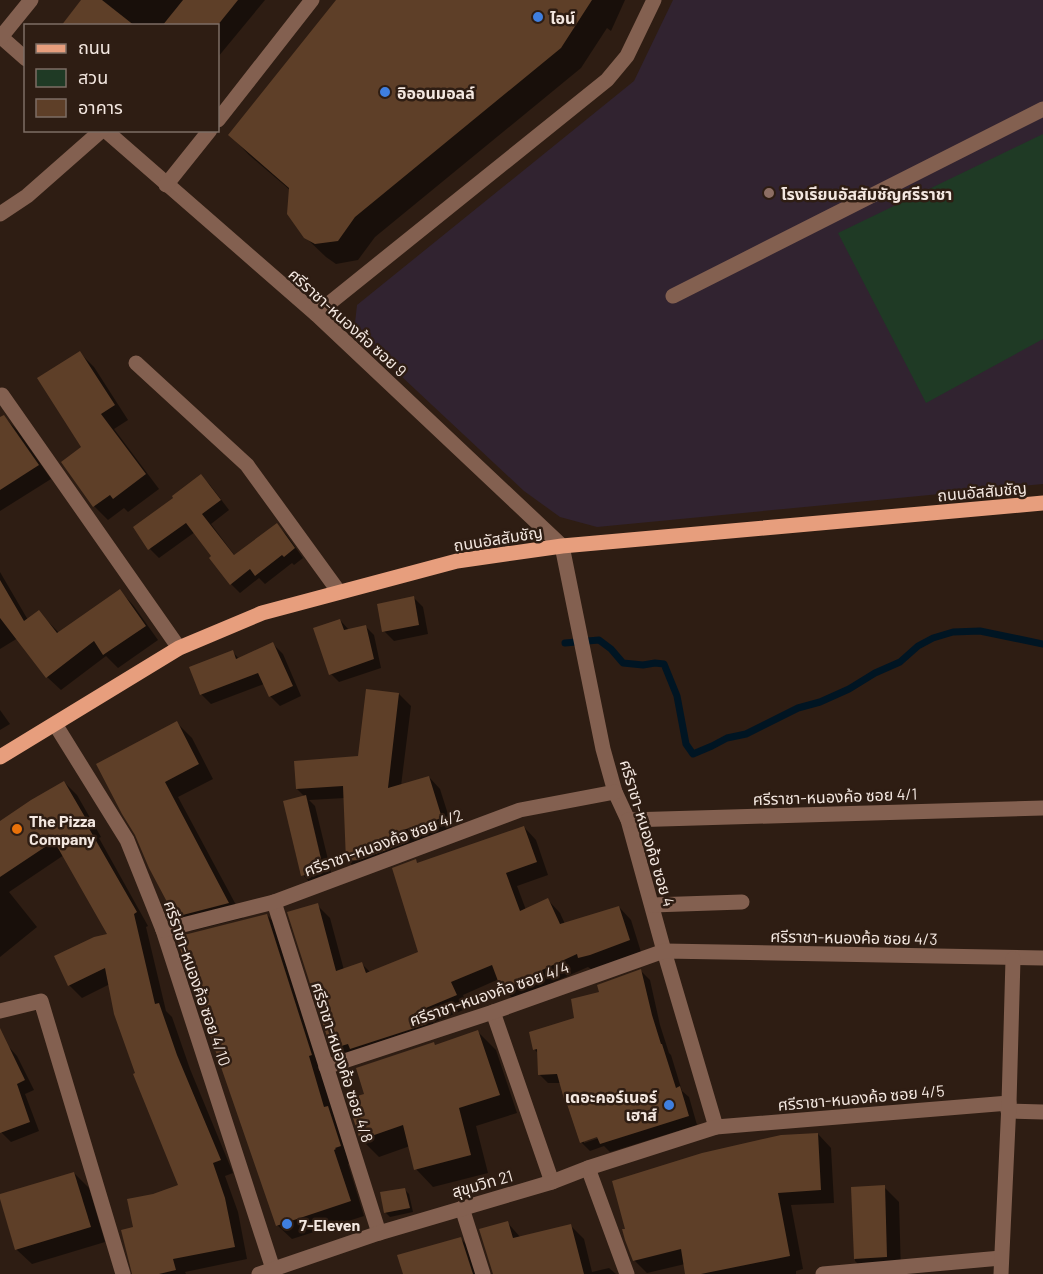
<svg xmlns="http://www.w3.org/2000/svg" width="1043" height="1274" font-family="Barlow,'Noto Sans Thai',sans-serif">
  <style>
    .education { fill: #312330 }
    .green { fill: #1f3a25 }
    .shadow { fill: #0007; fill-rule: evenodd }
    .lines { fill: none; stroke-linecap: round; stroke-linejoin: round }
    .stream { stroke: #001523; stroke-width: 7 }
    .building { fill: #5e3f28 }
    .minor { stroke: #836050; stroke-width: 15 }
    .major { stroke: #e79e7d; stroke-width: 15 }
    .shop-dot { fill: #3f7fe0; stroke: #2e1d13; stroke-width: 2 }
    .education-dot { fill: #8d6e63; stroke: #2e1d13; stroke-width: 2 }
    .food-dot { fill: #e8710a; stroke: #2e1d13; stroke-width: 2 }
    .labels { text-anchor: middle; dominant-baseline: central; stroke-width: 5; stroke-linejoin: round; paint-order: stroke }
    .poi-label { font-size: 16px; font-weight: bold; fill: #f3e7e0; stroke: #2e1d13; text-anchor: start }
    .street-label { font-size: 16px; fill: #f3e7e0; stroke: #2e1d13 }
  </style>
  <rect width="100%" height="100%" fill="#2e1d13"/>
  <!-- education -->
  <polygon class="education" points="673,0 1043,0 1043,484 597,527 560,517 524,491 354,332 357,305 634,81"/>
  <!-- green -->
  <polygon class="green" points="1043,134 1043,339 926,403 838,233"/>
  <!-- shadow -->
  <g class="shadow">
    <polygon points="83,0 265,0 218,57 218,26 70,26"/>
    <polygon points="338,0 625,0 611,31 607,28 581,68 375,237 358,260 336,264 326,257 305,237 290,190 249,155 230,135"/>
    <polygon points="80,353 94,367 128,420 114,429 159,489 128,512 124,508 108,520 94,506"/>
    <polygon points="4,417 17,430 51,479 0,511 0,419"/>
    <polygon points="201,476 210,485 229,510 211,524 235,556 277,525 286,534 303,558 294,565 292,563 265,584 259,578 240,593 231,584 213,557 195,532 159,558 150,549 176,499"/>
    <polygon points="0,572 28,620 39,612 59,633 120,591 133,605 158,640 118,668 106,656 61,690 47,677 18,638 0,649"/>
    <polygon points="413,597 423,607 428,634 394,641 384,631"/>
    <polygon points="340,620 349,630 366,627 374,635 381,668 339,682 331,674"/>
    <polygon points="273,644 283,654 301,696 280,706 270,696 264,684 211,704 201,694 233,652 239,659"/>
    <polygon points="399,694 411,706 401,786 429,777 440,789 453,830 359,872 347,860 345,798 309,800 315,806 333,880 312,885 303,875 305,797 297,789 359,757"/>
    <polygon points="0,710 10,724 0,730"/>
    <polygon points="177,723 192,738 213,779 178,797 243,918 191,931 176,916 137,834"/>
    <polygon points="64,782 77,795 101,837 99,838 148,926 146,927 166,1011 172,1017 190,1069 233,1173 225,1176 238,1212 247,1259 185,1272 186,1274 134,1274 134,1228 154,1195 180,1186 110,984 82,998 69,985 109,935 64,855 9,892 37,927 0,957 0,823"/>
    <polygon points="524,827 536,840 548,875 517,886 526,910 548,900 560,913 565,924 619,907 631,920 641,952 592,970 588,967 554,982 555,985 515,1001 503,988 499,979 463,995 468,1008 433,1023 438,1036 345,1061 332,1048 317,905 330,918 344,970 362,964 371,973 420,952 418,864"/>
    <polygon points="267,915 281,930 349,1163 348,1164 364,1216 292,1239 277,1225"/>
    <path d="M 641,971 L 650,980 L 660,1025 L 669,1053 L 671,1055 L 682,1091 L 689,1097 L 697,1125 L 610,1152 L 604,1146 L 590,1151 L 581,1142 L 561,1083 L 548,1083 L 539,1074 L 539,1054 L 534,1049 L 576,1019 L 601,994 ZM 604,1133 L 605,1136 L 584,1143 L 584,1140 Z"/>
    <polygon points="478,1032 496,1050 517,1113 476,1126 488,1173 433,1187 416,1169 410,1146 379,1157 361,1139 366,1095 434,1043 436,1046"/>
    <polygon points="8,1046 17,1056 34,1090 25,1094 39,1131 11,1142 1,1132 0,1128 0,1050"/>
    <polygon points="818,1134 831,1148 834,1203 791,1205 803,1269 796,1271 796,1274 686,1274 685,1264 647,1273 634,1260"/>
    <polygon points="74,1173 89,1188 105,1242 32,1264 17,1250 0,1196"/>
    <polygon points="884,1187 899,1202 901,1273 868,1274 855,1261 853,1188"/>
    <polygon points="405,1190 409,1194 413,1212 390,1217 385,1212"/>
    <polygon points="507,1222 521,1238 570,1225 584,1239 592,1272 609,1268 616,1274 494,1274"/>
    <polygon points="460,1238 474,1252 481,1274 405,1274"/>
  </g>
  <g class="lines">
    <!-- stream -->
    <polyline class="stream" points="565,643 599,640 611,649 623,663 643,665 655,663 664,664 677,696 686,744 693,754 712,746 727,738 746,734 798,708 820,702 849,689 875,673 900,662 918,646 933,638 953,632 980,631 1043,644"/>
  </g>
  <!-- building -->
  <g class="building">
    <polygon points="81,0 102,0 135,26 61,26"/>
    <polygon points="183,0 238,0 217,26 162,26"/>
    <polygon points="336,0 592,0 561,48 355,217 338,241 315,244 304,238 287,214 289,188 228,135"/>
    <polygon points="80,351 115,405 101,414 146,474 113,499 110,495 93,507 61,462 81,447 37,378"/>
    <polygon points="4,415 39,465 0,490 0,417"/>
    <polygon points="201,474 221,500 202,514 234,555 277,523 295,548 284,557 282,555 255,576 250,569 230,585 209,558 211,556 186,523 148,550 133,527 173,498 172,496"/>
    <polygon points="0,580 24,621 39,610 57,633 120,589 146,626 103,655 94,641 46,678 0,618"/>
    <polygon points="414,596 419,625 382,632 377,604"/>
    <polygon points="340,619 344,630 366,625 374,659 329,675 313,628"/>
    <polygon points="273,642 293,686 269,697 258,673 200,695 189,667 233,650 236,659"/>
    <polygon points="366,689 399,693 388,788 429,776 442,818 403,830 408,842 359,860 346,861 343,786 296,789 294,761 358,756"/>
    <polygon points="177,721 199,764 165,782 229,903 175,917 149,868 135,835 122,814 96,764"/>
    <polygon points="64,781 89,824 87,825 137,912 134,914 155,1004 159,1003 177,1055 221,1160 213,1163 225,1198 235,1247 173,1259 176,1270 159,1274 132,1274 121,1230 133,1227 127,1199 153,1194 178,1185 133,1074 135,1073 114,1014 105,968 68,986 54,956 94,937 107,934 54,841 0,877 0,821 31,800"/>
    <polygon points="306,795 322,863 322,871 301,876 283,801"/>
    <polygon points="524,826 537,862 506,873 520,911 548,898 560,924 619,906 630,940 590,955 578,958 577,954 542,970 543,973 501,989 492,965 451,982 457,995 421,1010 427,1024 350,1049 348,1044 331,1049 287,912 318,903 336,971 362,962 366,973 418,952 392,868 416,859 417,863"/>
    <polygon points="267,914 312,1055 309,1056 324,1107 328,1106 341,1146 335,1148 336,1149 334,1150 351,1201 276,1226 176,937"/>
    <polygon points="641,969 652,1015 661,1044 662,1044 676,1088 680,1086 689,1116 600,1144 597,1137 580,1143 565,1098 564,1099 557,1074 538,1075 537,1049 533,1050 529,1032 574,1018 571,999 599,992 597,985"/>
    <polygon points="0,1028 25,1080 17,1084 30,1122 0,1133"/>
    <polygon points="478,1030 500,1095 459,1108 471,1155 414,1170 403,1125 360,1140 347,1099 364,1094 356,1068 434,1042 435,1045"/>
    <polygon points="818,1133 821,1190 778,1193 790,1256 701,1274 685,1274 681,1249 633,1261 625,1240 622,1229 625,1229 612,1181 702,1153 781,1135"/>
    <polygon points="74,1172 91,1227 15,1250 0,1199 0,1194"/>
    <polygon points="885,1185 887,1257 854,1259 851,1187"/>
    <polygon points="405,1188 410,1208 384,1213 380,1192"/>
    <polygon points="508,1221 513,1238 571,1224 584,1274 493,1274 479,1229"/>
    <polygon points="461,1237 473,1274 403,1274 397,1255"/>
  </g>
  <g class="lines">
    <!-- minor -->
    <g class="minor">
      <polyline points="0,36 26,59"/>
      <polyline points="1,37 31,0"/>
      <polyline points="218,120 312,0"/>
      <polyline points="105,130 316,314 562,546 603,749 615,792 628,820 664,951 716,1127"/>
      <polyline points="166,185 210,130"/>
      <polyline points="0,214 27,196 102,130"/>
      <polyline points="673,296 1043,109"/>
      <polyline points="316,314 607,80 627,56 654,0"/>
      <polyline points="136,363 247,465 339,592"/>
      <polyline points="0,396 2,395 179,648"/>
      <polyline points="55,724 127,840 163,930 273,1269"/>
      <polyline points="628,820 1043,808"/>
      <polyline points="274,902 379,1233"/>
      <polyline points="652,905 742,902"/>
      <polyline points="163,930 274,902 520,810 615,792"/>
      <polyline points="0,1011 41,1001 123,1274"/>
      <polyline points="493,1012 552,1182"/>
      <polyline points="326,1067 493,1012 664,951 1043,958"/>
      <polyline points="1008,1111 1043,1112"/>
      <polyline points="588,1168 627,1274"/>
      <polyline points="462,1208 483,1274"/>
      <polyline points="259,1274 379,1233 552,1182 588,1168 716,1127 1009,1103"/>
      <polyline points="823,1274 1001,1258"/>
      <polyline points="1001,1274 1009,1103 1013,959"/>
    </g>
    <!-- major -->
    <polyline class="major" points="0,757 179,648 262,613 457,561 562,546 1043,503"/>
  </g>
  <!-- markers -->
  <g class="shop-dot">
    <circle cx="538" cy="17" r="6"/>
    <circle cx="385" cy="92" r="6"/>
    <circle cx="669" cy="1105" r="6"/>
    <circle cx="287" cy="1224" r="6"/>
  </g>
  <circle class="education-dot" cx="769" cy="193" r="6"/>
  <circle class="food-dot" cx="17" cy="829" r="6"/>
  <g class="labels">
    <!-- poi labels -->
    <g class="poi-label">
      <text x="550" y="17">ไอน์</text>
      <text x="397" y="92">อิออนมอลล์</text>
      <text x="781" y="193">โรงเรียนอัสสัมชัญศรีราชา</text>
      <text x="29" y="820">The Pizza<tspan x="29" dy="18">Company</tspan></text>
      <text x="657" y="1096" text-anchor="end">เดอะคอร์เนอร์<tspan x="657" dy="18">เฮาส์</tspan></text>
      <text x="299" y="1224">7-Eleven</text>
    </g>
    <!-- street labels -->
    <g class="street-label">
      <text transform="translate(348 322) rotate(42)">ศรีราชา-หนองค้อ ซอย 9</text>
      <text transform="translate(982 491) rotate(-5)">ถนนอัสสัมชัญ</text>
      <text transform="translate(498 538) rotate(-9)">ถนนอัสสัมชัญ</text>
      <text transform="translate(835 796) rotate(-2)">ศรีราชา-หนองค้อ ซอย 4/1</text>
      <text transform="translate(648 833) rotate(73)">ศรีราชา-หนองค้อ ซอย 4</text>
      <text transform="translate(383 842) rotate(-20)">ศรีราชา-หนองค้อ ซอย 4/2</text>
      <text transform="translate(854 937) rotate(1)">ศรีราชา-หนองค้อ ซอย 4/3</text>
      <text transform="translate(198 983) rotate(71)">ศรีราชา-หนองค้อ ซอย 4/10</text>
      <text transform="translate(489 993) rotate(-19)">ศรีราชา-หนองค้อ ซอย 4/4</text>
      <text transform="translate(343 1062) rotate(72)">ศรีราชา-หนองค้อ ซอย 4/8</text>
      <text transform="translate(861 1097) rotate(-5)">ศรีราชา-หนองค้อ ซอย 4/5</text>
      <text transform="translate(482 1183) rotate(-16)">สุขุมวิท 21</text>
    </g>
  </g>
  <!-- legend -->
  <rect x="24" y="24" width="195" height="108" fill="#2e1d13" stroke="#7d6e65" stroke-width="1.5"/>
  <rect x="36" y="44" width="30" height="9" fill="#e79e7d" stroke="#7d6e65" stroke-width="1.5"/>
  <text x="78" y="54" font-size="18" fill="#f3e7e0">ถนน</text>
  <rect x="36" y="69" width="30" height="18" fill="#1f3a25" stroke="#7d6e65" stroke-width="1.5"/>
  <text x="78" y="84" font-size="18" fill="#f3e7e0">สวน</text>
  <rect x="36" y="99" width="30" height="18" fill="#5e3f28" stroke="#7d6e65" stroke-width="1.5"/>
  <text x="78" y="114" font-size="18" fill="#f3e7e0">อาคาร</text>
</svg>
